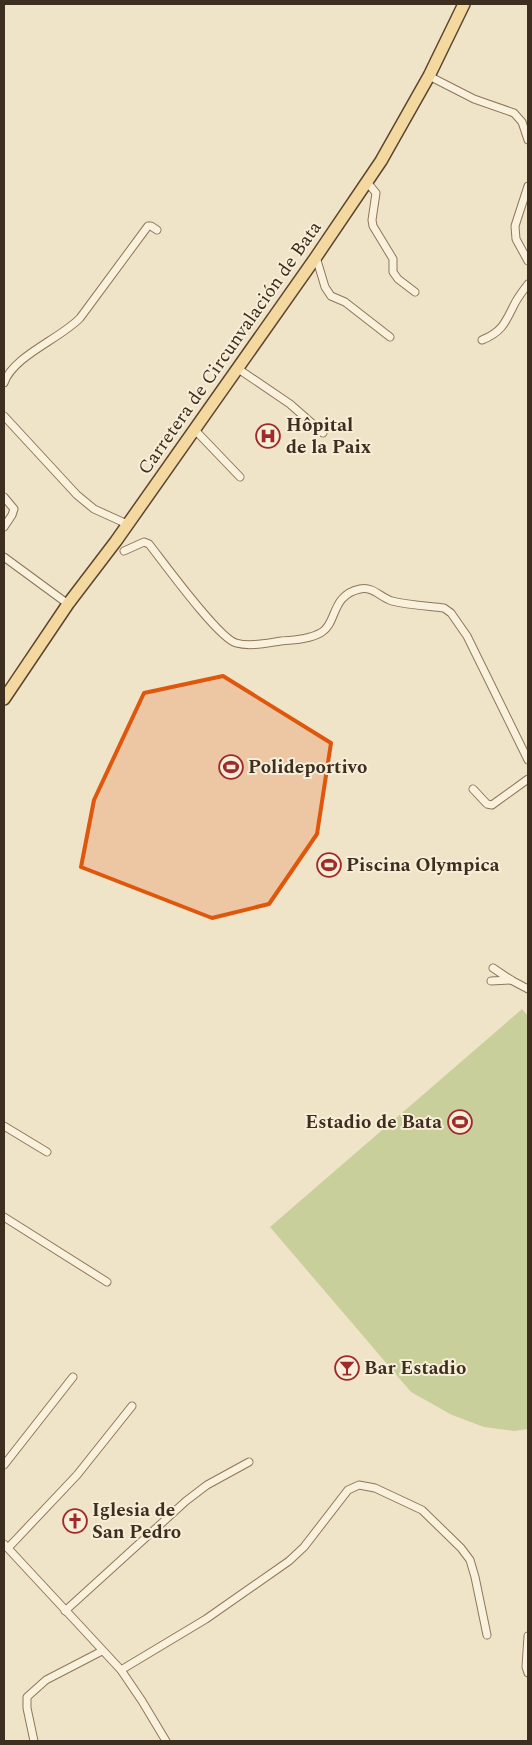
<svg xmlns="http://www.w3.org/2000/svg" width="532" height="1745" font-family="Spectral,serif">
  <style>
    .green { fill: #c9cf9b }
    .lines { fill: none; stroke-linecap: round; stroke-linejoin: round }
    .minor-casing { stroke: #8d765c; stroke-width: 9 }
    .primary-casing { stroke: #5b4430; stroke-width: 14 }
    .minor { stroke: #faf1dc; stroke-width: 7 }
    .primary { stroke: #f3d9a0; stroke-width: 11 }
    .marked { fill: #df570d; fill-opacity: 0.2; stroke: #df570d; stroke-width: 4; stroke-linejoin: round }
    .labels { text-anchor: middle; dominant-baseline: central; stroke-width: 4; stroke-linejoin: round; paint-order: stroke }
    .street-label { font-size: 19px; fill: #3d2e20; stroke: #f7eed8 }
    .poi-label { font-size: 19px; font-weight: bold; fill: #3d2e20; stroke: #f7eed8; text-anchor: start }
  </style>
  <rect width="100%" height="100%" fill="#f0e4c8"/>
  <!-- green -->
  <polygon class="green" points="522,1009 528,1016 528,1429 514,1431 484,1427 452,1415 411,1392 270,1227"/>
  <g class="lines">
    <!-- minor casing -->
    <g class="minor-casing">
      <g id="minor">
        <polyline points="429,76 474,99 514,113 522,122 528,140"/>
        <polyline points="367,182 376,193 372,220 373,226 393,259 393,272 398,279 415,292"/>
        <polyline points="528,186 515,226 516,239 528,261"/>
        <polyline points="316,257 325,287 331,296 345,302 390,337"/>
        <path d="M 482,340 C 502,332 505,323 514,305 C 518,297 523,291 528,284"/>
        <polyline points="237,368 290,404 323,433"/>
        <path d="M 4,383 C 13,356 60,339 80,318 L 148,226 L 151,226 L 157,230"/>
        <polyline points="4,416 77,495 94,509 127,524"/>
        <polyline points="194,429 240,477"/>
        <polyline points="4,497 14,509 12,515 4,527"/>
        <path d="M 124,551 L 144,542 L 149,544 C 164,563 218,638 236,643 C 250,647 267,643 281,641 C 294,640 311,639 322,632 C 337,623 331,595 360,589 C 373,586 381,598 392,601 C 408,605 427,606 444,608 L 451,613 L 467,636 L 528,760"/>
        <polyline points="4,557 68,604"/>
        <polyline points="473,789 487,804 492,805 528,779"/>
        <polyline points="493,968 511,980 528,989"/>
        <polyline points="491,981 511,980"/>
        <polyline points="4,1126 47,1152"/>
        <polyline points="4,1217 107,1282"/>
        <polyline points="4,1465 73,1377"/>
        <polyline points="4,1544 121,1670 142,1701 166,1741"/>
        <polyline points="8,1548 77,1475 132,1406"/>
        <polyline points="65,1611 186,1501 207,1485 249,1462"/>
        <polyline points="528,1636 526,1667 528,1673"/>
        <polyline points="121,1670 206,1619 289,1561 304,1547 348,1490 359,1485 375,1488 422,1510 461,1548 470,1560 475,1577 487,1635"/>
        <polyline points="34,1741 27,1708 27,1697 46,1680 102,1651"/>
      </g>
    </g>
    <!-- primary casing -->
    <g class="primary-casing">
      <polyline id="primary" points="4,699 68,604 116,541 316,257 381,161 429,76 464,4"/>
    </g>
    <!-- minor -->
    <use href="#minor" class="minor"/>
    <!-- primary -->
    <use href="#primary" class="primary"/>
  </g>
  <!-- marked area -->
  <path class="marked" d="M 223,676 L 331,743 L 317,834 L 269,904 L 212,918 L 81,867 L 94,800 L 144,693 Z"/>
  <!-- icons -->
  <defs>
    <g id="hospital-ring" transform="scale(1.25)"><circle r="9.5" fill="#f7eed8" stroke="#9e2a2b" stroke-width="1.5"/><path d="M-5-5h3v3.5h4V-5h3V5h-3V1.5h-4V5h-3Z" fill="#9e2a2b"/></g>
    <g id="stadium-ring" transform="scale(1.25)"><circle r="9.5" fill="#f7eed8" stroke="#9e2a2b" stroke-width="1.5"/><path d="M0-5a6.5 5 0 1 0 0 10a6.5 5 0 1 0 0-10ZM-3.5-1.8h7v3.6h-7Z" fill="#9e2a2b"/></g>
    <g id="bar-ring" transform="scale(1.25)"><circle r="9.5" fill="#f7eed8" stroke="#9e2a2b" stroke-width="1.5"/><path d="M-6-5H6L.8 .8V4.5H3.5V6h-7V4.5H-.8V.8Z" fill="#9e2a2b"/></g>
    <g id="church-ring" transform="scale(1.25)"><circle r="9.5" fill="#f7eed8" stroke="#9e2a2b" stroke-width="1.5"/><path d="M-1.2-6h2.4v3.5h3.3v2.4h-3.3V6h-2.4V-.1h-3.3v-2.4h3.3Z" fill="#9e2a2b"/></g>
  </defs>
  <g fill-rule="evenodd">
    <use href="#hospital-ring" x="268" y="436"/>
    <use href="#stadium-ring" x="231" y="767"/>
    <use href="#stadium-ring" x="329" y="865"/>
    <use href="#stadium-ring" x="460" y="1122"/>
    <use href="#bar-ring" x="347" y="1368"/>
    <use href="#church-ring" x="75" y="1521"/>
  </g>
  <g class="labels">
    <!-- street labels -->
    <g class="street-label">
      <text transform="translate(230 348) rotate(-55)">Carretera de Circunvalación de Bata</text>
    </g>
    <!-- poi labels -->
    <g class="poi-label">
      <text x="286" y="425">Hôpital<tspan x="286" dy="22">de la Paix</tspan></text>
      <text x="248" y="767">Polideportivo</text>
      <text x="346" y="865">Piscina Olympica</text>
      <text x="442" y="1122" text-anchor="end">Estadio de Bata</text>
      <text x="364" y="1368">Bar Estadio</text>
      <text x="92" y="1510">Iglesia de<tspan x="92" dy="22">San Pedro</tspan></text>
    </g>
  </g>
  <!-- border -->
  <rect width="532" height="1745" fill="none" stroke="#3d2e20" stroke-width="10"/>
</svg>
